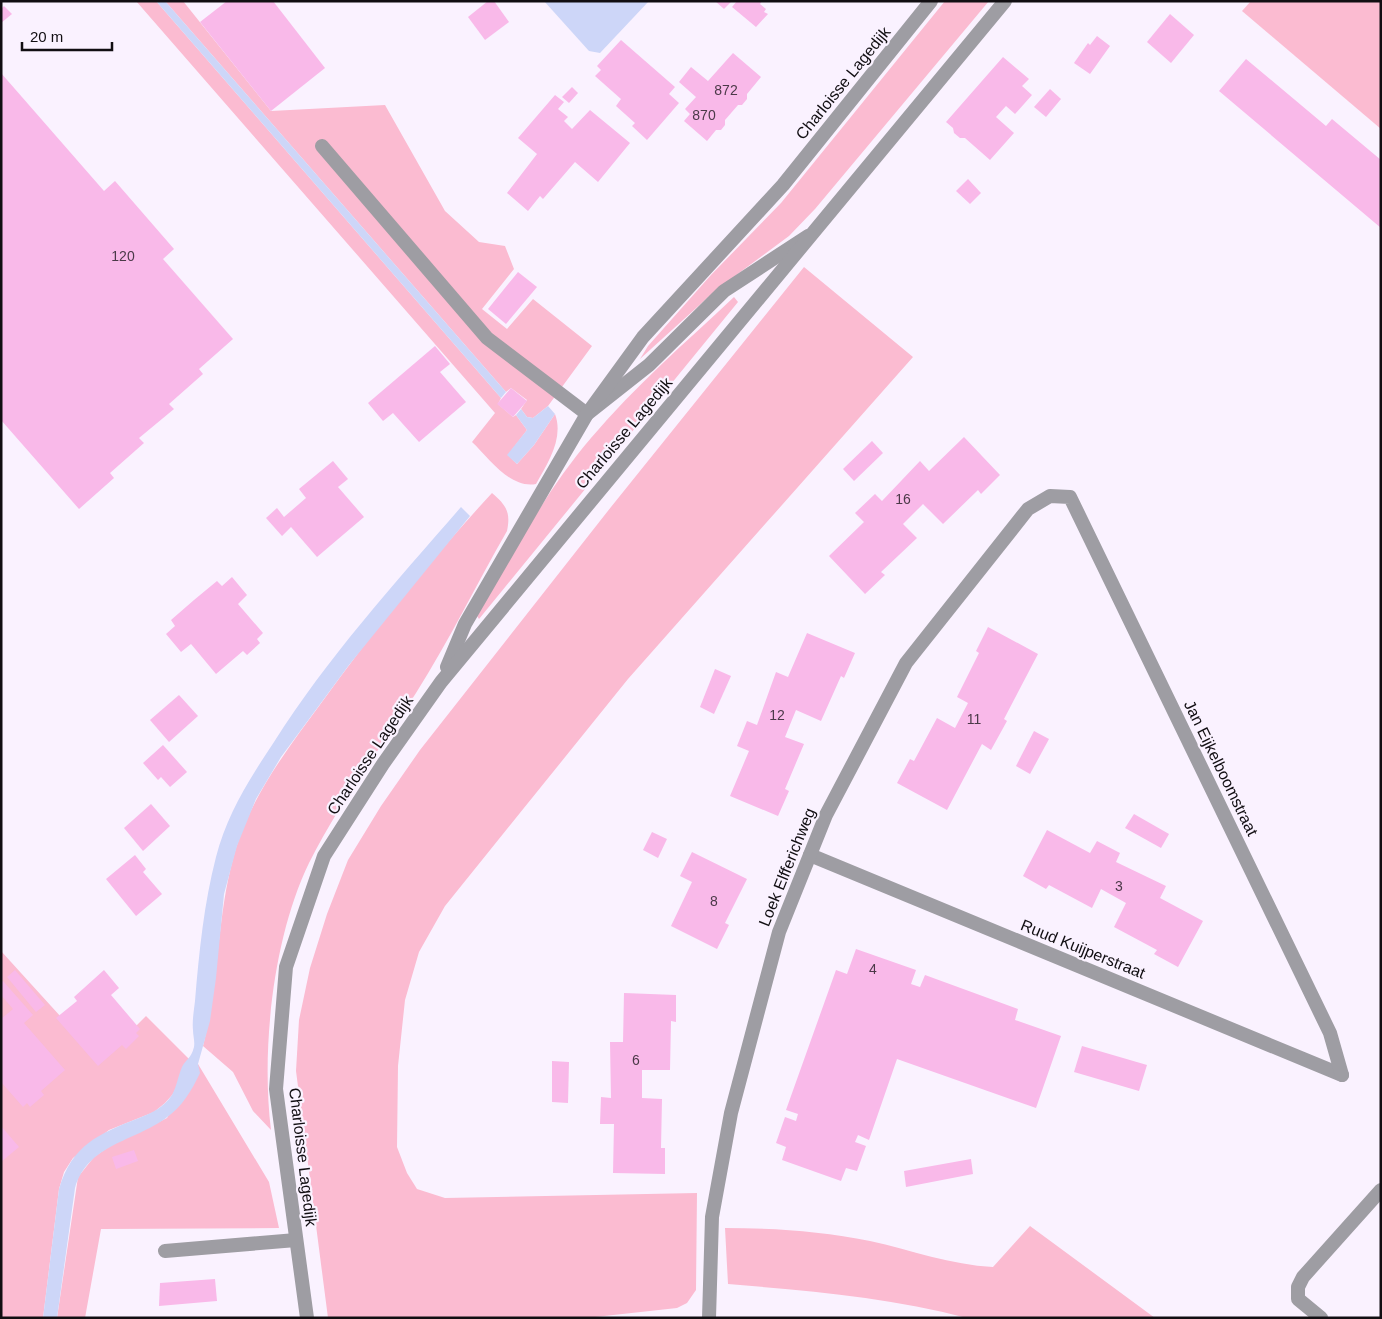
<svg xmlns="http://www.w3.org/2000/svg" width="1382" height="1319" font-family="Arial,sans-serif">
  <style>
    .green { fill: #fbbbd1 }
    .water { fill: #cdd6f8 }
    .building { fill: #f9b9e9 }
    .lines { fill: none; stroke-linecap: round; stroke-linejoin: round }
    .service { stroke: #9e9da3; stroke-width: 14 }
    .minor { stroke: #9e9da3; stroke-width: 14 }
    .labels { text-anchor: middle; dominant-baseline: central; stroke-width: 4.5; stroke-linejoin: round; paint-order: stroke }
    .number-label { font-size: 14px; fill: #4b3948 }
    .street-label { font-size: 16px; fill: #110e12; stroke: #faf2ff }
  </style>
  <rect width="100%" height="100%" fill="#faf2ff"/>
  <!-- green -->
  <g class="green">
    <path d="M 136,1 L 156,1 L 501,398 L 498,404 L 513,417 L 516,415 L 527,430 L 508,455 L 517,464 L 534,445 L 555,414 C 564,438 548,463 536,484 C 510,489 489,458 472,442 L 495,413 Z"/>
    <polygon points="165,1 183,1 271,111 385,105 445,211 479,242 505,246 514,269 482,309 507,329 533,299 592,346 548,406 533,418 527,417 521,409 527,400 511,388 506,392"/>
    <polygon points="945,1 989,1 815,209 789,236 716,290 640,359 648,346 711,275 781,203"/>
    <polygon points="1251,1 1381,1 1381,129 1242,11"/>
    <polygon points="804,267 913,357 628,679 445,906 419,952 405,1000 398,1066 397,1147 407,1173 417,1189 445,1198 697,1193 696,1290 687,1303 677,1308 586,1318 328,1318 296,1071 299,1020 310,968 327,914 348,860 381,806 420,750 611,507"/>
    <path d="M 734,297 L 738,302 L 479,619 L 477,616 C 512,555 545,492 591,438 C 635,386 685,343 734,297 Z"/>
    <path d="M 492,493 C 506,505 511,512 507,531 C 476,585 449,641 416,693 C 380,749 339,803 309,863 C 273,937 261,1050 271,1130 L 253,1111 L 233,1072 L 203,1046 C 220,979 216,915 236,848 C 253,793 289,747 322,702 C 375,629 431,559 492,493 Z"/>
    <polygon points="1,951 101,1061 146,1016 190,1060 173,1094 165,1103 154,1112 109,1130 73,1158 64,1172 59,1189 43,1318 1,1318"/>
    <polygon points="198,1064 269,1182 279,1228 101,1229 85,1318 57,1318 78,1177 94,1157 110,1146 167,1118"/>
    <path d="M 1030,1226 L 1155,1318 L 967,1318 C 889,1297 809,1291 728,1284 L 725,1228 C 774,1228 822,1231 870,1241 C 911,1250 951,1265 993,1267 Z"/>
  </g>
  <!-- water -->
  <g class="water">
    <polygon points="156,1 165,1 506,392 501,398"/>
    <polygon points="544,1 649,1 600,53 589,51"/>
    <polygon points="548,406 555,414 534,445 517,464 507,455 527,430 516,415 521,409 527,417 533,418"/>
    <path d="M 461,507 L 470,516 L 349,665 L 281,757 L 256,799 L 237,846 L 224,894 L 216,978 L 210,1021 L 198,1064 L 200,1073 C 192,1090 182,1107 166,1118 C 133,1142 88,1144 75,1188 L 57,1318 L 43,1318 L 59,1189 C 72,1145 98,1134 139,1118 C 152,1113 164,1107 172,1095 C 177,1086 178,1076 182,1067 C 186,1059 191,1059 194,1047 C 195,1041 193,1036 193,1030 C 192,1021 194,1010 195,1001 C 199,953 204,903 216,857 C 227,814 250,778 274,742 C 328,657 395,583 461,507 Z"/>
  </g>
  <!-- building -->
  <g class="building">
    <polygon points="227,1 273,1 325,68 271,111 200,22"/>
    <polygon points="488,1 494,1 509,22 485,40 468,17"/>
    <polygon points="715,1 732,1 724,9"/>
    <polygon points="737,1 762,1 760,4 766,9 764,12 768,14 756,27 732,7"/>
    <polygon points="4,6 12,14 1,23 1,9"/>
    <polygon points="1170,14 1194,35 1171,63 1147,42"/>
    <polygon points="1097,36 1110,46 1090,74 1074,63 1088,43 1090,45"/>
    <polygon points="621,40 675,87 669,94 679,103 647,140 632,126 635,123 616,106 621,99 595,76 601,70 597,66"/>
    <polygon points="733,53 761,77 747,94 747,99 742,105 738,105 725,120 725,125 721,130 716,130 707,141 684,121 690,114 685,109 696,97 679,82 691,67 708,81"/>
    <polygon points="1003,57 1029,79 1022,86 1032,95 1015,114 1006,106 996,117 1014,133 990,160 965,138 960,138 954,133 953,128 946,122"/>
    <polygon points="1246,59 1326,126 1332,119 1381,160 1381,228 1219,91"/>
    <polygon points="1,73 104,191 115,181 174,249 163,259 233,339 199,369 203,374 169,404 174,409 139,438 144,443 110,473 114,478 79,509 1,420"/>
    <polygon points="572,87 578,93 569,103 562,97"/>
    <polygon points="1050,89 1061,99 1046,117 1034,107"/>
    <polygon points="555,95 564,102 558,109 568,117 564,121 572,129 590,110 630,143 598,182 575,162 543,199 540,196 528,211 507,193 537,154 518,138"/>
    <polygon points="968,179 981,193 970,204 956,191"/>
    <polygon points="518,272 537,287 506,324 488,309"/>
    <polygon points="435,346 450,364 440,372 466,402 419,442 393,413 383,421 368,403"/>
    <polygon points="511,388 527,401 513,417 497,404"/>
    <polygon points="964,437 1000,475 981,494 978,490 943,524 923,504 903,524 917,538 881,572 885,575 865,594 829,556 864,522 855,513 875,494 882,501 920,461 929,471"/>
    <polygon points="872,441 883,453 854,481 843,469"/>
    <polygon points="333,461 348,479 338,487 364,517 317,557 291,527 282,536 266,518 277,508 284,517 306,498 299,489"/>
    <polygon points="232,577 247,595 238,604 263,633 257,639 260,643 247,655 243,651 216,674 191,644 181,652 166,634 175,626 171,620 194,600 217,581 222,586"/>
    <polygon points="988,627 1038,654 1004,719 1007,721 991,750 982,744 947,810 897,783 910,759 914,761 937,718 955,728 968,703 957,697 979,653 976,651"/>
    <polygon points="807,633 855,653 844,678 841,676 821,721 796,710 785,737 804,744 785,789 789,791 778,816 730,796 749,751 737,746 747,721 757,725 776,672 788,677"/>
    <polygon points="715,669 731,676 714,714 700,707"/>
    <polygon points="179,695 198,716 169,742 150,720"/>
    <polygon points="1034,731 1049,739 1030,774 1016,766"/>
    <polygon points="163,745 187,772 170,787 161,777 158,780 143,763"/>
    <polygon points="151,804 170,826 143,851 124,828"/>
    <polygon points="1134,814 1169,834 1161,848 1125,828"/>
    <polygon points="1047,830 1090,853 1097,841 1120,853 1116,862 1166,886 1160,898 1203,921 1178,967 1154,954 1157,950 1114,927 1126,903 1101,889 1092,908 1049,885 1046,889 1023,876"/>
    <polygon points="652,832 667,839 658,858 643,850"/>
    <polygon points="692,852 747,879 725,923 729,925 717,949 671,926 692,882 680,876"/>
    <polygon points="135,855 146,869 143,872 162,894 136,916 106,879"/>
    <polygon points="856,949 916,970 911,984 920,987 925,975 1018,1009 1015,1020 1061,1036 1036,1108 897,1059 869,1140 858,1135 855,1142 866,1146 857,1171 846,1168 841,1181 782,1160 786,1147 776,1143 785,1117 796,1121 798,1114 786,1110 836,970 847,974"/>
    <polygon points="15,970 45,1005 36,1012 7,977"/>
    <polygon points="104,970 119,988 111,995 140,1029 136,1033 139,1036 126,1049 122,1045 98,1066 56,1018 77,1001 74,997"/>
    <polygon points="3,981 33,1015 24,1023 65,1070 41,1091 44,1095 30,1107 27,1103 23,1107 1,1082 1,1019 13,1009 1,995 1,982"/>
    <polygon points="624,993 676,995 676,1022 671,1021 670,1070 642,1070 642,1098 662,1099 661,1148 665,1148 665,1174 613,1173 614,1124 600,1124 601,1097 611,1098 610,1042 623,1042"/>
    <polygon points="1082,1046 1147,1065 1139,1091 1074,1072"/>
    <polygon points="552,1061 569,1062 568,1103 552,1102"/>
    <polygon points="1,1126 19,1147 1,1162"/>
    <polygon points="134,1150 138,1161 116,1169 112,1157"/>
    <polygon points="971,1159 973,1174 906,1187 904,1171"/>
    <polygon points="215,1279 217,1301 159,1306 160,1283"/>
  </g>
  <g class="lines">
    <!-- service -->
    <g class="service">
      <polyline points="322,146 487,338 587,414 649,365 724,291 808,236"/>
      <polyline points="165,1251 296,1240"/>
      <polyline points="1321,1318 1298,1299 1298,1287 1303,1277 1381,1190"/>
    </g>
    <!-- minor -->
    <g class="minor">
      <polyline points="447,667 465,624 587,414 643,337 783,185 931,1"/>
      <polyline points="810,855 1342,1075"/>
      <polyline points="307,1318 276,1089 286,967 324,856 383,764 441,682 1005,1"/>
      <polyline points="709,1318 712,1217 731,1113 779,932 826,815 906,663 1028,509 1050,496 1070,497 1330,1033 1342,1075"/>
    </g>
  </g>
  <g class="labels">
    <!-- number labels -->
    <g class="number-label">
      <text x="726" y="90">872</text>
      <text x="704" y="115">870</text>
      <text x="123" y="256">120</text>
      <text x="903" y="499">16</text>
      <text x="777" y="715">12</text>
      <text x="974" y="719">11</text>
      <text x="1119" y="886">3</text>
      <text x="714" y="901">8</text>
      <text x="873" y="969">4</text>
      <text x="636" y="1060">6</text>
    </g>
    <!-- street labels -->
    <g class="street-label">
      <text transform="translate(843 83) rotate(-51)">Charloisse Lagedijk</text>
      <text transform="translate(624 433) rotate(-50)">Charloisse Lagedijk</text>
      <text transform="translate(370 755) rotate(-56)">Charloisse Lagedijk</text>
      <text transform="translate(1221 768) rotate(64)">Jan Eijkelboomstraat</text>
      <text transform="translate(787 867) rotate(-68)">Loek Elfferichweg</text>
      <text transform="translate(1083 949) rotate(22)">Ruud Kuijperstraat</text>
      <text transform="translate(303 1157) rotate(83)">Charloisse Lagedijk</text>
    </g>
  </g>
  <!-- border -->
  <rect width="1382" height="1319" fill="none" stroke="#110e12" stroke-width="5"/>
  <!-- scale -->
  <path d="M22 42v8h90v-8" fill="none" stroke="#110e12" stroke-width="2.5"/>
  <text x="30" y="42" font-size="15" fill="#110e12" stroke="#faf2ff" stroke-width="4" paint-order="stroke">20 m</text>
</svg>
